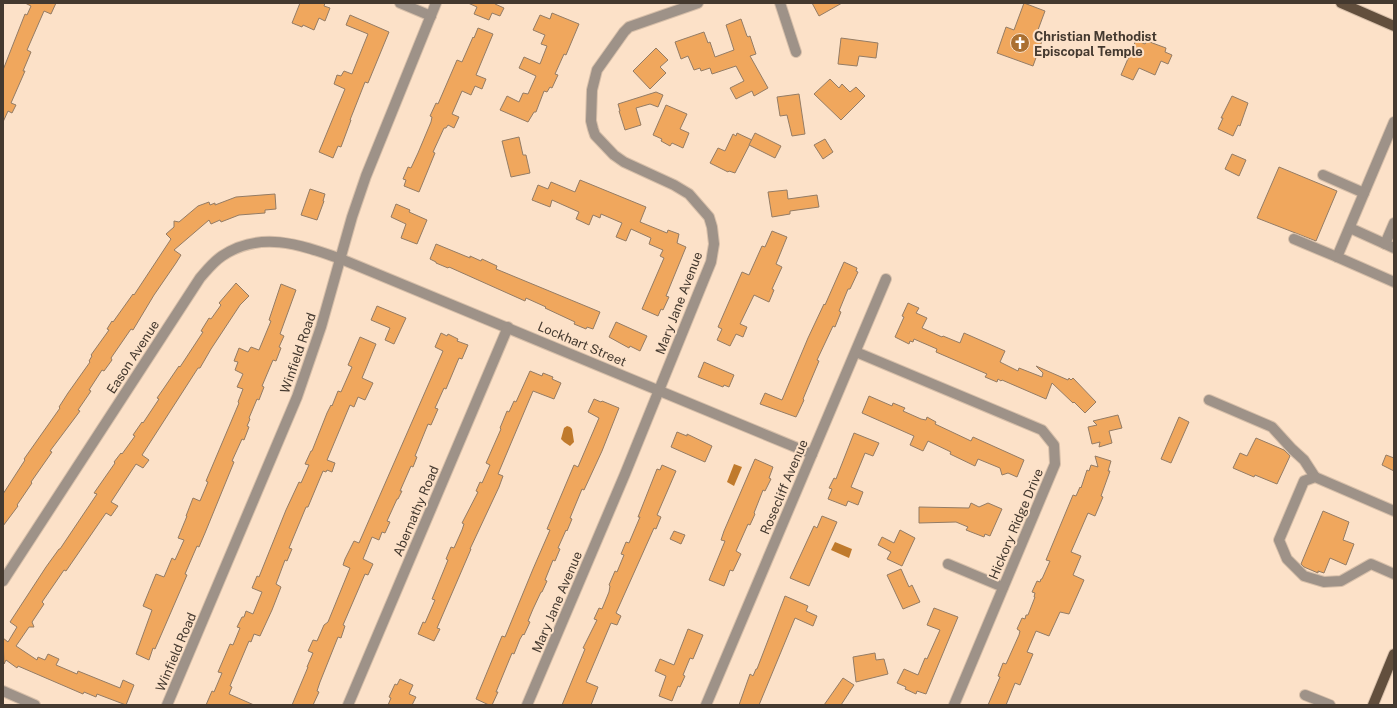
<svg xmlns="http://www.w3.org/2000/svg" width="1397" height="708" font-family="'Public Sans',sans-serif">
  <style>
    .water { fill: #c07a2c }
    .building { fill: #f0a75d; stroke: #947c65 }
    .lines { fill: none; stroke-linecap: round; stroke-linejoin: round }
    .minor-casing { stroke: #d7bfa9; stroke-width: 12 }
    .major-casing { stroke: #d7bfa9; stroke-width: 12 }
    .minor { stroke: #9e9288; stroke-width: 10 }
    .major { stroke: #624f3d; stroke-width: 10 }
    .labels { text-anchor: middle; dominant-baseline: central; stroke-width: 4; stroke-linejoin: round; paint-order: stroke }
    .poi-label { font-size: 13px; font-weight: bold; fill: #44392f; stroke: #fce1c8; text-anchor: start }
    .street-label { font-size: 13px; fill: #44392f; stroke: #fce1c8 }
  </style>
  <rect width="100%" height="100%" fill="#fce1c8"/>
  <!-- water -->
  <g class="water">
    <polygon points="567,426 570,427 572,429 574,442 570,446 564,442 561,439 564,428"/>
    <polygon points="734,464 742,467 734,486 727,482"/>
    <polygon points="835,542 852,549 849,558 831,550"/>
  </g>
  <!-- building -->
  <g class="building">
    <polygon points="25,3 56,3 51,14 44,11 27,50 31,52 23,71 25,71 11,103 16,105 12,113 8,111 3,122 3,70 25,14 27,15 31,6"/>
    <polygon points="300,3 325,3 324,6 330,8 325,21 319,18 314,30 303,25 302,27 292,23"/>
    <polygon points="468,3 496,3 495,4 504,8 500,16 492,13 489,20 474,14 477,7"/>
    <polygon points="812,3 842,3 819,16"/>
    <polygon points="1024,3 1045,11 1035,38 1042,41 1033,66 997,53 1006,27 1014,30"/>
    <polygon points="552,13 579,24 566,55 564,54 555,74 558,75 552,88 550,87 547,92 544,91 536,112 534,112 528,122 500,110 507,96 519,102 523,93 528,94 536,76 519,68 524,57 540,64 547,46 541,44 545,35 533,30 540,15 550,19"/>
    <polygon points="350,15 389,32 368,83 365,82 350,120 351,120 341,147 338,146 333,158 319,152 345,89 334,84 337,75 341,76 344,71 352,74 368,34 346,25"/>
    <polygon points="741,19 747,36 748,37 750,36 756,54 750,56 768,88 754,96 752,91 736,99 730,88 744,81 736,66 712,74 710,68 701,71 700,68 694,70 688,56 681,59 675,42 704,32 708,43 710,42 715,57 734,50 726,25"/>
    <polygon points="478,28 493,34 476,75 486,79 482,89 475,86 471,95 462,91 452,114 459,117 454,128 448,125 446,128 444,128 433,152 435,153 419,192 404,186 406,180 403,179 408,167 411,168 418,153 431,122 432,117 430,116 436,103 438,104 457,60 462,62 473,37 474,38"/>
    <polygon points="841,38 878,43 876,58 859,56 857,66 838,64"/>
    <polygon points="1136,40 1145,44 1147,41 1166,48 1165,52 1172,55 1168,64 1161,61 1155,75 1139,68 1133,80 1121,75"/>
    <polygon points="656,48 668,60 660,67 666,73 650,89 633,71"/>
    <polygon points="830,79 839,88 842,84 850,92 856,87 865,96 841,120 814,94"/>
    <polygon points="656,92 663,95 658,107 650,104 636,108 641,125 625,130 619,111 620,111 618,104"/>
    <polygon points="799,94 805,134 792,136 787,115 780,116 777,97"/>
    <polygon points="1232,96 1248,103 1240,126 1238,125 1233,136 1218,129 1223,118 1221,118"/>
    <polygon points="666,105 687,114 680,129 689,133 683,148 672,143 670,146 661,141 662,139 653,135"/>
    <polygon points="737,133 752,140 735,173 729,171 728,172 710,163 718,148 725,151 733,134 736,136"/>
    <polygon points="755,133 781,146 775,158 749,145"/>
    <polygon points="519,137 523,155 526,155 530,173 511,177 502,141"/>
    <polygon points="825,139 833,152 823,159 814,145"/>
    <polygon points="1232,154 1246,160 1239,176 1225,169"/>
    <polygon points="1279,167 1337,191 1316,241 1257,218"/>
    <polygon points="580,180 646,207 640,222 667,233 668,230 679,234 677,243 686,247 666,296 669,297 663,310 661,309 658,316 642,309 664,258 660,256 663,250 649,244 651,238 631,229 626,241 616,237 622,223 601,214 600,218 593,215 589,225 576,219 579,212 552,200 550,207 532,200 538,185 548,189 551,182 575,192"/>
    <polygon points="310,189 325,194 323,201 324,201 317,220 301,215"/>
    <polygon points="787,190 788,199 817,195 819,207 790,211 790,214 772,217 768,192"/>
    <polygon points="275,194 276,209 265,210 265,213 239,215 221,222 220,220 211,224 209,220 174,250 181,255 176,263 154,295 133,330 131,329 111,358 112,360 104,371 102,370 89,390 91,391 78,410 80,411 50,451 52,452 31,482 32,483 17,505 18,506 3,526 3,494 25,460 24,459 60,408 59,407 68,393 90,362 89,361 92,356 91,355 109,330 107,329 112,321 113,322 133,294 134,295 171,239 166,234 174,227 174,221 179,222 198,206 209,202 210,205 215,203 215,205 236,197"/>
    <polygon points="396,204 410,210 409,212 427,220 417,244 401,238 406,224 391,217"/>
    <polygon points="772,231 787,237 776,264 782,267 772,289 774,290 769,302 754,295 740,324 747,327 743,337 736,334 730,346 717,340 722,329 718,327 742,272 749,275 762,246 765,247"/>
    <polygon points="436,244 470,258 470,256 481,261 482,259 497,266 496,269 600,312 593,329 587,327 586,329 574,324 575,322 545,308 546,307 526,298 525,301 449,267 448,268 436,263 436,262 430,259"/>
    <polygon points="844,262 857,268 856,271 858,272 850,289 848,289 839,311 841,312 835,327 833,326 817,360 819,361 803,399 804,400 798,413 796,417 760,404 765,393 782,400 808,338 824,304 825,305"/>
    <polygon points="236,283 249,296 240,305 211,349 200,368 198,368 142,455 149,460 143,468 136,464 111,502 118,506 111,516 106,513 66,571 64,570 42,602 44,604 32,622 34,627 29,627 16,646 37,660 38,657 45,660 48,654 59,659 56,665 77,674 78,671 120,688 123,680 134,685 126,705 97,694 96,697 84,692 83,694 18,666 17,668 6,660 4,664 3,638 8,642 17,627 10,622 46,567 59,549 60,549 97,494 94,493 115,463 114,462 121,453 122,454 135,436 133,435 142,422 143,423 159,399 157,398 164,388 179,366 180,367 203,332 201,331 209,318 211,319 221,305 219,303"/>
    <polygon points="281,284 296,290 280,334 284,336 279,347 281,348 276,361 273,360 262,386 264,387 259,400 257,399 249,418 250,419 247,426 249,427 244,440 242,439 232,461 234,462 205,533 199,547 197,546 185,574 187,575 155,649 153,648 149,660 136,654 152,610 143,606 156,574 164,577 172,558 175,560 184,540 178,538 187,516 186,516 193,498 200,501 208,482 206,481 239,403 238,402 243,389 237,387 243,374 235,370 238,362 234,361 239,348 248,352 251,347 259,350 271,321 269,320"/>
    <polygon points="908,303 919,308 916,313 927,318 922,328 942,337 943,336 960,343 964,333 1005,351 1000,362 1018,371 1019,368 1042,377 1043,373 1036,366 1068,380 1069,378 1071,380 1073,378 1096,402 1085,413 1074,402 1073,403 1052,383 1046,399 1002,380 1001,381 998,379 997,382 985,377 987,374 936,352 937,349 914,339 913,342 910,341 909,344 895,337 904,317 902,316"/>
    <polygon points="377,306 406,318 394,344 385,340 390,328 371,320"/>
    <polygon points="616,322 647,336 640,351 630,346 629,348 609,337"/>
    <polygon points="441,333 447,336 448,334 458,339 457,341 468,345 462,359 459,358 446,389 444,388 435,408 438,409 431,425 428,424 415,456 417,457 413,467 411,466 400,491 402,491 398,499 397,499 387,521 390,522 385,533 382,532 379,540 372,537 363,559 373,564 368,575 365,574 343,625 345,626 341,638 338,637 320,682 317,691 319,692 313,705 292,705 308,667 307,667 313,653 308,651 313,640 317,641 324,625 328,622 350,568 343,565 345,559 354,541 359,543 443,351 435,347"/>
    <polygon points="360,337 376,344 362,378 373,383 365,400 358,397 354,407 350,405 327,460 335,463 332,472 327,470 326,472 323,471 308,507 306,507 289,548 292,549 287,561 285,560 276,584 281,587 272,610 260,636 254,634 251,642 249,641 230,686 232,687 229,694 254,705 206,705 212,691 214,692 222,673 218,672 230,644 233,645 240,628 237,627 242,617 244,617 246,611 253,614 262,592 252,588 257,576 259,577 286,510 299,482 301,483 309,465 305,464 311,451 312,451 327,413 331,405 332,406 338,391 341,392 352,367 348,365"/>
    <polygon points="704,362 734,375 729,387 724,385 723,387 698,377"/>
    <polygon points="530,371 542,376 543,373 553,377 552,379 561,383 554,399 533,391 498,474 503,476 499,487 470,549 471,549 437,628 440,629 434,641 418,634 423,622 425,623 435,600 432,599 448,560 446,559 451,547 454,548 462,530 464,524 462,523 478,492 476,491 480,482 482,483 490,465 486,463 501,429 500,428 507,411 509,412 514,401 516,402"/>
    <polygon points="869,396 892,406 893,403 905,408 903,411 921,419 926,420 927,417 936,422 935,424 971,441 973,437 1024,460 1017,477 1008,473 1002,475 1000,468 978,459 975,466 950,454 951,452 928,441 923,451 910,445 914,436 862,413"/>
    <polygon points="594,399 601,402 602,401 619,408 602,451 584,490 582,489 570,518 572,519 567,531 566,530 558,548 560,549 555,561 553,560 545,580 547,581 542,592 541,592 533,609 528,621 530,622 524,635 523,634 520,639 514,654 512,653 496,692 498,692 492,705 489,705 476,699 502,636 505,637 533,569 550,530 547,529 574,465 578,467 599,418 588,412"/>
    <polygon points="1118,415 1122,428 1109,431 1112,443 1099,447 1100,442 1092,444 1088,427 1097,425 1093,421"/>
    <polygon points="1179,417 1189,422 1171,463 1161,459"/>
    <polygon points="677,432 687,436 687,434 712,446 705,462 671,447"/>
    <polygon points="854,433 879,443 873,456 865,453 851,487 863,492 858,505 848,501 846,506 828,499 832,489 829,488 834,478 836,479"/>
    <polygon points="1256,438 1284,450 1290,456 1277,484 1255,475 1254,477 1233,468 1240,453 1247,456"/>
    <polygon points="1386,455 1394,458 1394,471 1382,465"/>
    <polygon points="1095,456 1111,461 1108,471 1110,471 1101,496 1103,497 1095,516 1088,513 1071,552 1081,556 1073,575 1084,580 1069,614 1060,612 1049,636 1036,631 1027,652 1033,654 1020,685 1015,683 1006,705 988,705 1000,677 998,676 1003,663 1006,664 1019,635 1020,631 1017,629 1022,618 1025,619 1026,615 1028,615 1035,597 1034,597 1035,593 1032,592 1037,581 1040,582 1041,579 1042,579 1050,561 1046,560 1073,495 1076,496 1080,487 1081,488 1087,470 1089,471 1091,465 1098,467"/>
    <polygon points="755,459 773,467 769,478 771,479 765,491 763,490 754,513 755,514 750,525 748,524 736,551 741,554 733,571 730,570 724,586 709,580 725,541 721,540 724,531"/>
    <polygon points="662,465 676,471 657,515 661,517 656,529 654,528 616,613 621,616 617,625 611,623 586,682 598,687 591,705 562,705 585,649 583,648 597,620 594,619 599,608 602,609 609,592 610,586 609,585 615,571 617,572 624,555 621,554 626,542 629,543 640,517 638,517 657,469 660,470"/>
    <polygon points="971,503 979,507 988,503 1002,509 990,536 985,534 984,537 966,530 968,527 956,522 919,523 919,507 969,508"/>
    <polygon points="1323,511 1349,522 1343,540 1354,544 1346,565 1330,558 1324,573 1318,571 1318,573 1304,567 1301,564"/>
    <polygon points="822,516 837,522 809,586 790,578 814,526 817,528"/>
    <polygon points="900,530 915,538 902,566 887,559 891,552 878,545 882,537 894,543"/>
    <polygon points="674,531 685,535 681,544 670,539"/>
    <polygon points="901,569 909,587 912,585 920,602 903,609 887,575"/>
    <polygon points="785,596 808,606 806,611 817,616 813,626 795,618 759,705 739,705 750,674 753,676 756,669 757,669"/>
    <polygon points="934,608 958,617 926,694 917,691 916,694 905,689 906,687 897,683 904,669 918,675 925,658 927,659 940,630 927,625"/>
    <polygon points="688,629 703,635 693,659 690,658 683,675 685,676 680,687 678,686 672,701 659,696 666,676 655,671 660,659 674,665"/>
    <polygon points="875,653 876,660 884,659 888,674 856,682 853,657"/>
    <polygon points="843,678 854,685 841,705 824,705"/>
    <polygon points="400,679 413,685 409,694 416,697 412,705 388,705 391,698 389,697 395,684 397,685"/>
  </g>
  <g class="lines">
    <!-- minor casing -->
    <g class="minor-casing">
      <g id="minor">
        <polyline points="400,3 431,16"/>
        <polyline points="780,3 796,52"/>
        <polyline points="1394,122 1337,257 1394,282"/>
        <polyline points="1323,175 1364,193"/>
        <polyline points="1350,228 1394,248"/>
        <polyline points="1294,239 1337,257"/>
        <polyline points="1385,244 1394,223"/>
        <polyline points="856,352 1042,430 1054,445 1055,464 954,705"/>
        <polyline points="1209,400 1272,427 1292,449 1304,460 1315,477"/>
        <polyline points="1394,511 1315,477 1304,481 1279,540 1287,559 1304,576 1324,582 1341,581 1371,564 1394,574"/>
        <polyline points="948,564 1003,587"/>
        <path d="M 3,581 L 200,278 C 207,270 213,262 222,256 C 261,230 301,245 341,259 L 812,454"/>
        <polyline points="3,691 35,705"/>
        <polyline points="1305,695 1330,705"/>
        <polyline points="167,705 297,397 321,327 352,217 366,176 436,3"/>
        <polyline points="348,705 508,327"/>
        <polyline points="527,705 625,474 700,289 711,262 714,244 712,227 709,217 689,194 674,185 624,162 614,155 595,135 593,129 591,121 592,90 597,70 624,32 629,27 698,3"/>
        <polyline points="706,705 886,279"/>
      </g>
    </g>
    <!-- major casing -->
    <g class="major-casing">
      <g id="major">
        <polyline points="1341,3 1394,26"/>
        <polyline points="1373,705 1394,654"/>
      </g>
    </g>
    <!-- minor -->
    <use href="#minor" class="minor"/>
    <!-- major -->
    <use href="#major" class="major"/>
  </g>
  <!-- icons -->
  <defs>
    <g id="church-disc" transform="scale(1)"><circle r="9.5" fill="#ab7031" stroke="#fce1c8"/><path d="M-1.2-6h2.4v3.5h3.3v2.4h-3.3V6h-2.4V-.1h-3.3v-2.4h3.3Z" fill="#fff"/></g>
  </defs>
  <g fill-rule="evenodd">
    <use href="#church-disc" x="1020" y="43"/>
  </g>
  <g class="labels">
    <!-- poi labels -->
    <g class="poi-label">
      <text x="1034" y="36">Christian Methodist<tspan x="1034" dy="15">Episcopal Temple</tspan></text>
    </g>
    <!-- street labels -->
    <g class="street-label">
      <text transform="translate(679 303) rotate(-69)">Mary Jane Avenue</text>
      <text transform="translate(582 344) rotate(23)">Lockhart Street</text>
      <text transform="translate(298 353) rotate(-71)">Winfield Road</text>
      <text transform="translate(133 357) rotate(-57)">Eason Avenue</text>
      <text transform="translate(784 487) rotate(-67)">Rosecliff Avenue</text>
      <text transform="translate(416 511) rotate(-67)">Abernathy Road</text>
      <text transform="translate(1016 524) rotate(-67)">Hickory Ridge Drive</text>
      <text transform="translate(557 602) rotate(-67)">Mary Jane Avenue</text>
      <text transform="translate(176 652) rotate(-67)">Winfield Road</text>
    </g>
  </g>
  <!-- border -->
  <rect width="1397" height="708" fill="none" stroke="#44392f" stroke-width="8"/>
</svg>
